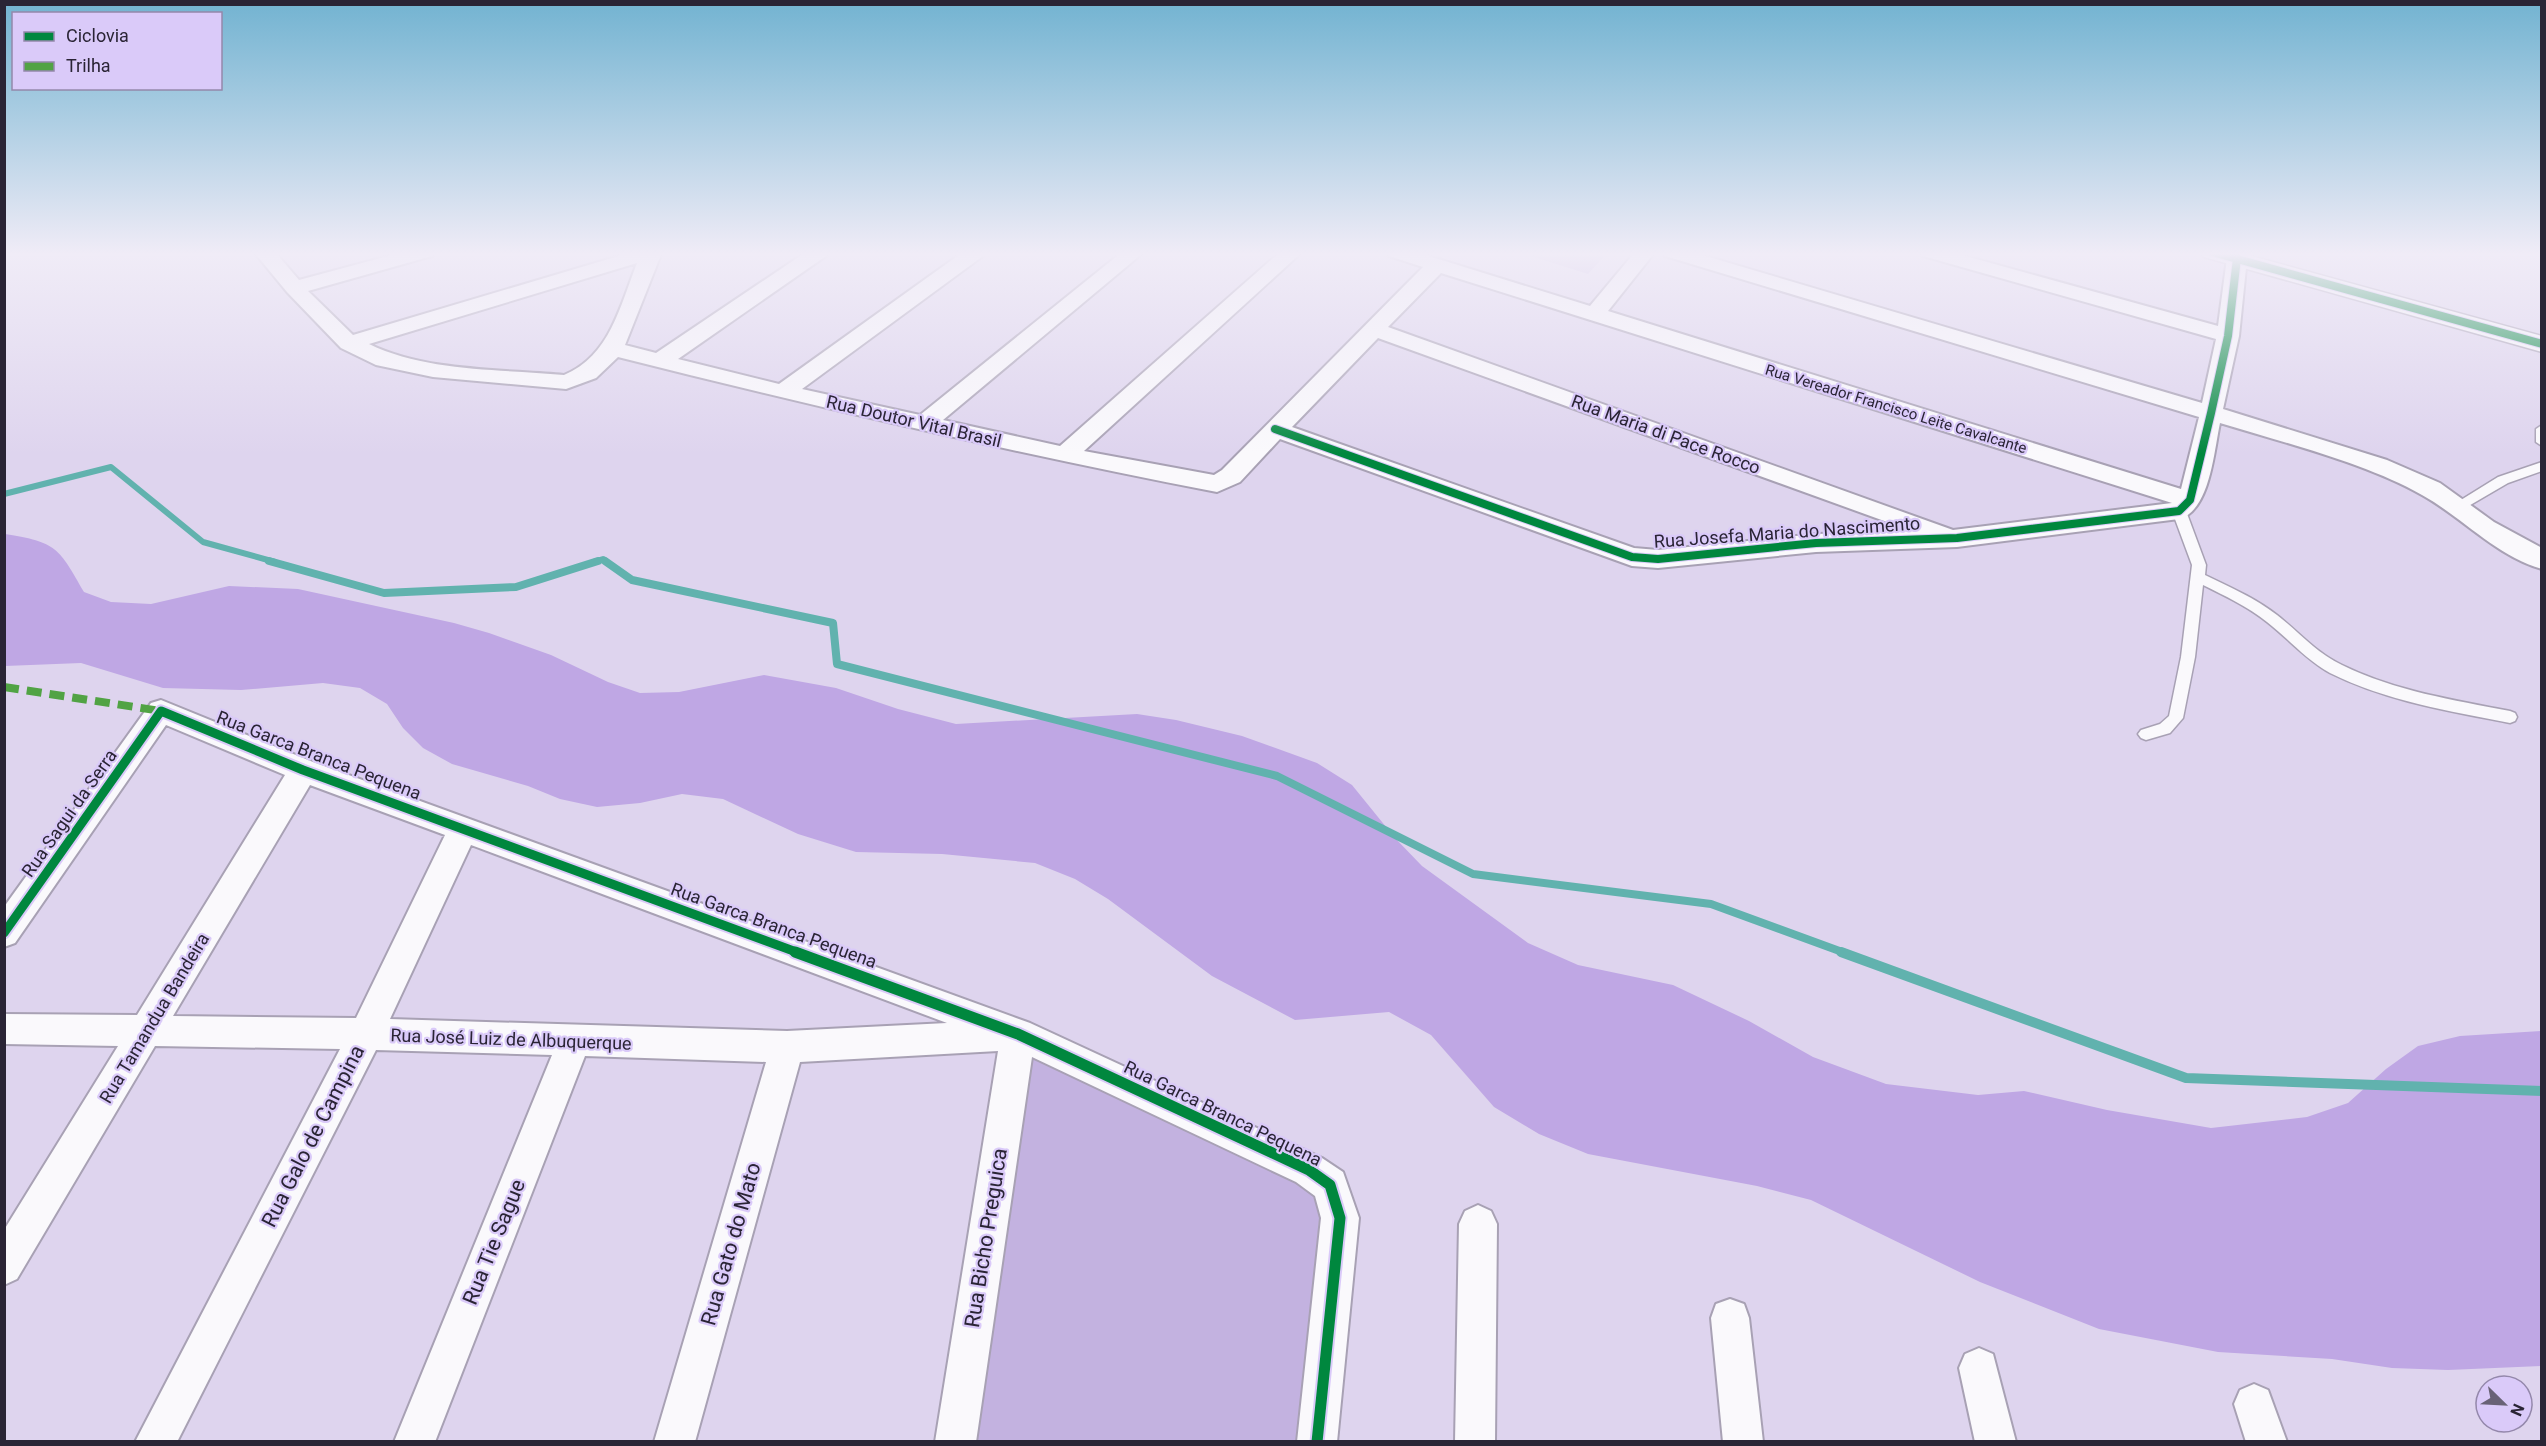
<svg xmlns="http://www.w3.org/2000/svg" width="2546" height="1446" viewBox="0 0 2546 1446" font-family="Roboto,sans-serif">
	<style>
		.green { fill: #c3b2e0 }
		.forest { fill: #bfa7e4 }
		.lines { fill: none; stroke-linecap: round; stroke-linejoin: round }
		.stream-far2 { stroke: #61b2ae; stroke-width: 6 }
		.stream-far1 { stroke: #61b2ae; stroke-width: 8 }
		.stream { stroke: #61b2ae; stroke-width: 10 }
		.service-casing { stroke: #a8a1b4; stroke-width: 3 }
		.minor-casing { stroke: #a8a1b4; stroke-width: 4 }
		.secondary-casing { stroke: #a8a1b4; stroke-width: 3 }
		.service { fill: #faf9fc; fill-rule: evenodd }
		.minor { fill: #faf9fc; fill-rule: evenodd }
		.secondary { fill: #faf9fc; fill-rule: evenodd }
		.quiet { stroke: #51a344; stroke-width: 8; stroke-dasharray: 15 8; stroke-linecap: butt }
		.cycleway-far2-casing { stroke: #dacaf9; stroke-width: 10 }
		.cycleway-far1-casing { stroke: #dacaf9; stroke-width: 13 }
		.cycleway-casing { stroke: #dacaf9; stroke-width: 15 }
		.cycleway-far2 { stroke: #00873e; stroke-width: 8 }
		.cycleway-far1 { stroke: #00873e; stroke-width: 9 }
		.cycleway { stroke: #00873e; stroke-width: 11 }
		.labels { text-anchor: middle; dominant-baseline: central; stroke-width: 4.5; stroke-linejoin: round; paint-order: stroke }
		.far-street-label { font-size: 15px; fill: #2a2435; stroke: #dacaf9 }
		.street-label { font-size: 18px; fill: #2a2435; stroke: #dacaf9 }
		.near-street-label { font-size: 21px; fill: #2a2435; stroke: #dacaf9 }
	</style>
	<rect width="100%" height="100%" fill="#ded4ee"/>
	<path class="green" d="M1518 252H1608L1588 274Z
		M1001 1041 1325 1162 1297 1441 943 1442Z"/>
	<path class="forest" d="M5 534C57 542 59 548 84 592L111 602 151 604 229 586 298 589 454 623 489 633 551 655 608 682 640 693 679 692 764 675 836 688 898 709 956 724 1137 714 1176 720 1242 736 1317 763 1352 785 1395 838 1422 866 1528 943 1578 965 1673 985 1749 1021 1813 1057 1886 1084 1978 1095 2024 1091 2107 1110 2211 1128 2307 1117 2348 1103 2386 1069 2418 1046 2460 1036 2541 1031V1366L2448 1370 2392 1368 2332 1359 2218 1352 2099 1329 1980 1282 1811 1200 1757 1186 1588 1154 1539 1134 1494 1107 1431 1035 1389 1012 1295 1020 1212 976 1108 899 1075 879 1035 863 942 854 856 852 798 834 723 799 682 794 640 803 597 807 560 799 528 786 452 764 423 748 403 728 387 704 360 688 323 683 241 690 163 688 81 663 5 666Z"/>
	<g class="lines">
		<path class="stream-far2" d="M4 494 111 467 203 542 275 562
			M593 562 603 559 607 562"/>
		<path class="stream-far1" d="M269 561 384 593 516 587 598 561
			M605 561 632 580 833 623 837 664 1277 776 1473 874 1711 904 1845 953"/>
		<path class="stream" d="M1841 952 2186 1078 2542 1091"/>
		<defs>
			<path id="service" d="M2542 425V446L2536 442V429Z
				M2542 462V471L2508 483 2460 511H2450L2448 508 2498 477Z
				M2179 507 2186 511 2206 565 2205 575C2230 587 2255 598 2277 615 2299 632 2316 653 2342 665 2395 691 2453 700 2510 711L2515 713 2517 717 2515 721 2510 723C2449 711 2386 701 2330 673 2305 659 2289 639 2267 622 2247 606 2225 596 2203 585L2195 657 2183 718 2170 733 2146 740 2141 738 2138 734 2141 730 2160 724 2169 716 2181 657 2192 565 2172 511Z"/>
			<path id="minor" d="M254 252H275L299 280 403 252H435L432 256 308 291 353 335 632 252H662L625 345 656 353 806 252H829L826 256 678 359 779 384 963 252H986L983 256 802 389 920 415 1122 252H1144L943 420 1060 446 1280 252H1302L1084 451 1214 475 1222 470 1423 267 1389 256 1386 252H1416L1590 306 1635 252H1655L1608 311 2181 489 2199 417 1665 256 1662 252H1692L2202 403 2216 339 1923 256 1920 252H1951L2218 326 2227 258 2230 254H2244L2247 258 2239 336 2223 409 2387 460 2440 483 2494 522 2542 548V569C2496 556 2462 517 2422 495 2366 463 2282 442 2220 423 2214 451 2210 511 2179 519L1957 547 1816 552 1658 568 1632 566 1280 439 1240 482 1217 492C1016 453 816 407 618 357L596 378 566 389 433 377 376 365 341 348 287 292ZM637 263C620 306 610 356 564 375 500 369 427 372 369 344ZM1441 273 2172 503 1953 530 1388 327ZM1378 338 1912 531 1816 534 1658 550 1634 548 1292 427Z
				M161 700 313 762 1030 1023 1322 1158 1343 1172 1359 1218 1337 1442H1297L1321 1218 1315 1196 1296 1182 1032 1057 976 1442H935L998 1051 800 1062 695 1442H654L766 1062 585 1056 435 1442H394L552 1055 376 1050 177 1442H135L340 1049 155 1046 17 1279 4 1285V1230L118 1046 4 1044V1014L137 1015 285 775 166 725 15 943 4 947V907L151 703ZM310 785 445 835 356 1018 173 1016ZM471 845 947 1023 787 1031 390 1019Z
				M1478 1205 1491 1211 1497 1224 1495 1442H1455L1459 1224 1465 1211Z
				M1730 1299 1744 1304 1749 1318 1763 1442H1723L1711 1318 1716 1304Z
				M1979 1348 1993 1354 2016 1442H1975L1959 1368 1965 1354Z
				M2254 1384 2268 1390 2287 1442H2246L2234 1404 2240 1390Z"/>
			<path id="secondary" d="M2200 252H2237L2542 336V352L2204 257Z"/>
		</defs>
		<use href="#service" class="service-casing"/>
		<use href="#minor" class="minor-casing"/>
		<use href="#secondary" class="secondary-casing"/>
		<use href="#service" class="service"/>
		<use href="#minor" class="minor"/>
		<use href="#secondary" class="secondary"/>
		<path class="quiet" d="M4 687 161 711"/>
		<defs>
			<path id="cycleway-far2" d="M2212 252 2542 344
				M1275 429 1632 557 1658 559 1816 543 1957 538 2179 511 2190 500 2211 413 2228 336 2237 258"/>
			<path id="cycleway-far1" d="M4 933 161 711 303 770 799 953"/>
			<path id="cycleway" d="M795 952 1018 1034 1309 1170 1330 1185 1340 1218 1317 1442"/>
		</defs>
		<use href="#cycleway-far2" class="cycleway-far2-casing"/>
		<use href="#cycleway-far1" class="cycleway-far1-casing"/>
		<use href="#cycleway" class="cycleway-casing"/>
		<use href="#cycleway-far2" class="cycleway-far2"/>
		<use href="#cycleway-far1" class="cycleway-far1"/>
		<use href="#cycleway" class="cycleway"/>
	</g>
	<linearGradient id="sky" x2="0" y2="1"><stop stop-color="#72b3d1"/><stop offset="0.56" stop-color="#f0ecf7"/><stop offset="1" stop-color="#f0ecf7" stop-opacity="0"/></linearGradient>
	<rect width="2546" height="454" fill="url(#sky)"/>
	<g class="labels">
		<g class="far-street-label">
			<text transform="translate(1896 409) rotate(17)">Rua Vereador Francisco Leite Cavalcante</text>
		</g>
		<g class="street-label">
			<text transform="translate(914 421) rotate(13)">Rua Doutor Vital Brasil</text>
			<text transform="translate(1666 434) rotate(20)">Rua Maria di Pace Rocco</text>
			<text transform="translate(1787 532) rotate(-4)">Rua Josefa Maria do Nascimento</text>
			<text transform="translate(319 755) rotate(21)">Rua Garca Branca Pequena</text>
			<text transform="translate(69 813) rotate(-55)">Rua Sagui da Serra</text>
			<text transform="translate(774 925) rotate(20)">Rua Garca Branca Pequena</text>
			<text transform="translate(154 1018) rotate(-59)">Rua Tamandua Bandeira</text>
			<text transform="translate(511 1039) rotate(2)">Rua José Luiz de Albuquerque</text>
			<text transform="translate(1223 1113) rotate(26)">Rua Garca Branca Pequena</text>
		</g>
		<g class="near-street-label">
			<text transform="translate(313 1136) rotate(-63)">Rua Galo de Campina</text>
			<text transform="translate(986 1238) rotate(-81)">Rua Bicho Preguica</text>
			<text transform="translate(494 1242) rotate(-68)">Rua Tie Sague</text>
			<text transform="translate(731 1244) rotate(-74)">Rua Gato do Mato</text>
		</g>
	</g>
	<rect width="2546" height="1446" fill="none" stroke="#2a2435" stroke-width="12"/>
	<rect x="12" y="12" width="210" height="78" fill="#dacaf9" stroke="#9488ab" stroke-width="1.5"/>
	<rect x="24" y="32" width="30" height="9" fill="#00873e" stroke="#9488ab" stroke-width="1.5"/>
	<text x="66" y="42" font-size="18" fill="#2a2435">Ciclovia</text>
	<rect x="24" y="62" width="30" height="9" fill="#51a344" stroke="#9488ab" stroke-width="1.5"/>
	<text x="66" y="72" font-size="18" fill="#2a2435">Trilha</text>
	<g transform="translate(2504 1404) rotate(114)"><circle r="28" fill="#dacaf9" stroke="#9488ab" stroke-width="1.5"/>
	<path d="M0-4.5L10 22L0 15L-10 22Z" fill="#696276"/>
	<text y="-9" font-size="16" font-weight="bold" text-anchor="middle" fill="#2a2435">N</text>
	</g>
</svg>
